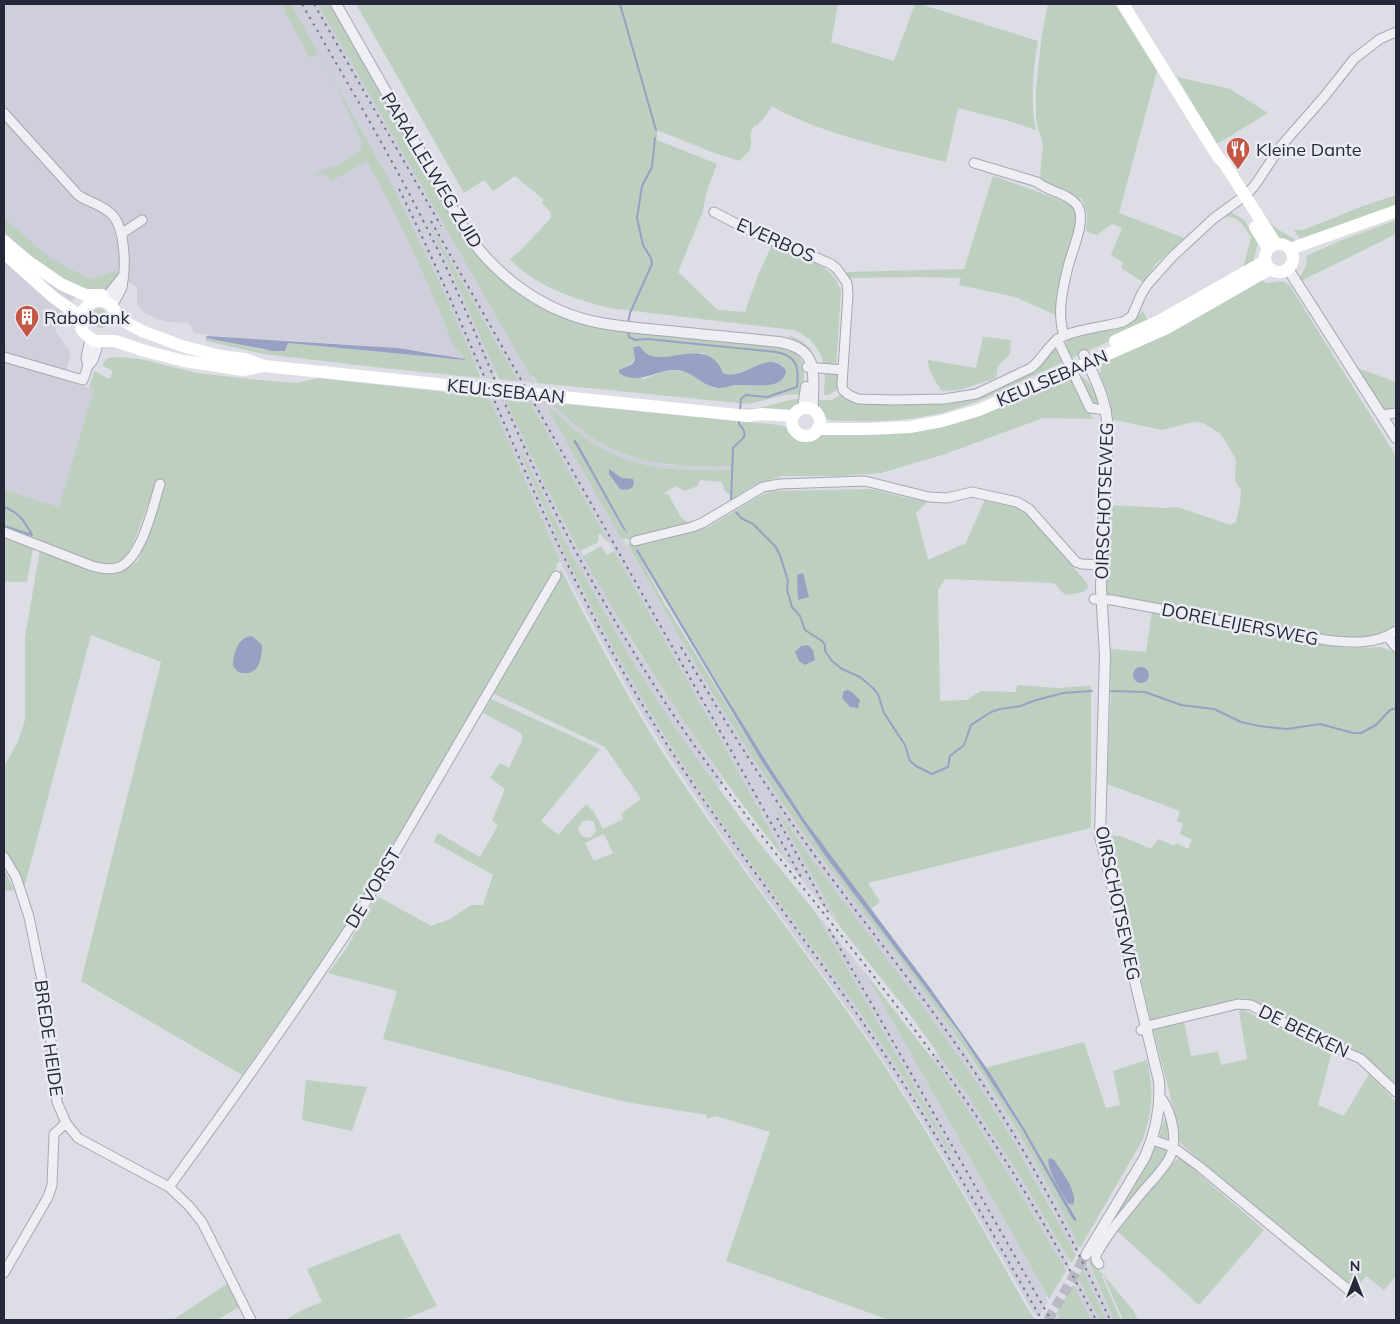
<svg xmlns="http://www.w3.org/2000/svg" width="1400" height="1324" viewBox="0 0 1400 1324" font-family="Mulish,sans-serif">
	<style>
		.built { fill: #cecfda }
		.green { fill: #bdcfbe; fill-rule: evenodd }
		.water { fill: #98a1c4 }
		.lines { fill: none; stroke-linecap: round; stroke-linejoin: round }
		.stream { stroke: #98a1c4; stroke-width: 2 }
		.tertiary-tunnel { stroke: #b8b9c3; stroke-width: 10; stroke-dasharray: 10 5; stroke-linecap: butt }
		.minor-casing { stroke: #a5a7b2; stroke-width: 11 }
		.tertiary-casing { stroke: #a5a7b2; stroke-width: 12 }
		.minor { stroke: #eeeef4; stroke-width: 9 }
		.tertiary { stroke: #eeeef4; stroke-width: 10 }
		.secondary { stroke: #fff; stroke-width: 12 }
		.rail { stroke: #76788e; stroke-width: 2; stroke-dasharray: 2.5 5; stroke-linecap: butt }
		.labels { text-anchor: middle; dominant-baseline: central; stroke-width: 5; stroke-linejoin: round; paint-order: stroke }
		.poi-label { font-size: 18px; fill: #26283a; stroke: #ebecf3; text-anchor: start }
		.street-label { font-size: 18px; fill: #26283a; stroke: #ebecf3 }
	</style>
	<rect width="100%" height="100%" fill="#dcdde5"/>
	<path class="built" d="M4 4H327L536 374 532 377 536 383 514 381 513 378V381L499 379 496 373 494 374 497 379 483 378 477 365 475 366 477 369 436 353 361 345 213 336 194 333 191 326 187 323 168 322 155 318 142 311 137 303V288L113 271 90 279 62 313 55 331 69 350 70 357 64 380 95 390 58 512 4 495Z
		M490 395 504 397 548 491 578 550H580L636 649 724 782 718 786 715 784 676 730 655 698 628 654 578 567 523 454 521 455 549 518 609 641 648 709 684 766 728 832 860 1012 903 1076 950 1153 952 1152 815 912 866 974 1047 1296 1046 1298 1048 1302 1038 1318 1034 1312H1033L929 1132 896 1080 853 1016 722 836 678 770 641 712 603 644 563 568 490 402 492 401Z
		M528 399 550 401 570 422 589 436 618 452 633 457 669 465 732 466V470L685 471 668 470 632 461 616 455 586 439 566 423 552 410 547 407 667 615 777 794 823 860 933 1003 1000 1103 1037 1165 1069 1224 1079 1245 1078 1246 1079 1249 1076 1253 1075 1250 1073 1251 1045 1197 1011 1137 976 1081 925 1009 816 865 776 807 841 928 788 863 726 749Z
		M938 1054 967 1093 1018 1173 1069 1261 1068 1262 1070 1266 1067 1270 1065 1267H1064L1011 1178 980 1129 932 1058Z
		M1086 1263 1088 1266H1089L1114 1320H1052L1056 1315 1057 1317H1059L1057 1312 1073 1285 1076 1287 1074 1283 1077 1279 1080 1281 1078 1277 1083 1269 1085 1272 1083 1268Z"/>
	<path class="green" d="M282 4H291L395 191 447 299 481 378 374 367 264 354 206 341V338L264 350H286L288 343 465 360C463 353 455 350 452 342 428 280 399 220 367 161L331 181 325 174 312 176 331 166 333 168 353 156V154L362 150 360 145 362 143 335 84 318 54 310 58 285 13 286 12Z
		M318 4H332L471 246 566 317 779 345C807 355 806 366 802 394L784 395 749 404 538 383 533 376 531 377ZM640 346C642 349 644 354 647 355 659 360 690 354 704 353L723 373 730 375 775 362 782 365 786 370C763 391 767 385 738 385 731 385 723 389 715 388 708 387 701 381 695 377 679 365 661 372 644 379L621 369 633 362 635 358 633 347Z
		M356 4H838L831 42 894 61 915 4H920L1038 41C1033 67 1030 105 1036 130L1009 121 958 108 946 162C900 151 854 141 810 124 797 118 784 114 772 106 768 112 764 119 759 123 756 127 755 124 753 128 745 141 761 143 739 161L712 152 657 130V140L717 164 706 193 703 211 678 272 718 310 745 312 758 275 772 245C798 260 830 258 841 291L836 368 824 367C821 349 811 337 794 330L609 308C574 299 535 286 510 259L521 250 551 218V213L542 203 544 200 515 176 493 191 484 180 464 193Z
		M1048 4H1115L1157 71 1119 213 1184 238 1156 264 1143 282 1121 268 1123 262 1111 255 1122 228 1112 224 1097 235 1086 231 1087 214 1082 199 1041 182 1040 176 1043 145 1036 121V89L1042 34Z
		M1177 77 1230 89 1268 113 1217 144Z
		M993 176 1055 198 1075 207 1078 216 1058 316 1015 297 959 285 961 278 919 277 847 278 846 275 848 272 964 269Z
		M1396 195V209L1302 242 1294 230H1304L1363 206Z
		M1231 212 1244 220 1258 242 1253 263 1242 273 1251 237C1243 225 1238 214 1222 217Z
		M1260 214 1276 228 1297 241 1292 243 1279 239Z
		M4 218 50 258 89 279 114 271 118 274 110 287 105 291 98 293 53 275 4 232Z
		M427 220 518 381H514L513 378V381L499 379 452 272Z
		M1396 220V234L1301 281 1299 279 1307 264 1306 256 1340 241Z
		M1260 278 1266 283 1283 281 1290 286 1396 456V627L1383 634 1358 640 1289 631 1107 595 1105 592 1108 505 1167 508 1178 507 1230 525 1236 522 1240 503 1241 490 1235 481 1236 459 1221 434 1203 423 1193 422 1162 430 1111 419 1109 398 1100 374 1101 362Z
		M96 309C107 307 105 315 111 322L108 326 101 328 95 326 89 314Z
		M1143 311 1149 323 1070 359 1065 345 1067 339C1088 333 1128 327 1143 311Z
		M787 335C803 339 814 349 818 366L813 364 801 345Z
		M983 337 1011 340 1010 354 998 366 996 378 959 390 942 391C936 382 928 371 928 360L976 368Z
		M1054 347H1056L1066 361C1023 380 979 405 932 415 907 420 881 422 856 421 835 421 820 424 813 400H832L843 393 848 397 951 400 1027 374Z
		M119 357 140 359 197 373 259 380 297 383 318 378 489 397 560 561 557 564 556 572 441 764 358 908 320 965 242 1075 81 981 161 662 91 635 24 888 20 877 4 853V767L18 741 25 720V637L40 550 96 573 110 574 124 570 138 561 166 484 157 481 130 552 120 562 110 566 96 564 4 530V490L59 507 94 390 89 388 94 371 109 379 113 371 103 366C104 357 111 358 119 357Z
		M1355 367 1396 382V409H1382Z
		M825 372H836L840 375 841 387 829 395H824Z
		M1077 375C1090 378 1096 394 1100 406L1093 405Z
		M1072 376 1093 419 1043 418 942 455 881 473 843 476H782L752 486 732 500 731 496 725 491 722 482 700 480 698 486 684 491 676 486 664 493 666 495 668 494 680 516 687 522 699 519V523L631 540 621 538 547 407C556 410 574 431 585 438 636 471 674 471 732 470L731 466C657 468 607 461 553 405L554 403 779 425C791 427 794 439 807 439L822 431 896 430ZM574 441H576L627 533 623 529ZM609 469 622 478 634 480 633 486 609 474Z
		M506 397 523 399 524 401V399H528L610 544 600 534 598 535 599 539 597 543 579 551 548 491 505 400Z
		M794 399H801C800 407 793 410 786 413L740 409 759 408Z
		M523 454 572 555 628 654 676 730 704 768 753 835 815 912 952 1152 950 1153 903 1076 860 1012 728 832 684 766 648 709 609 641 570 565 521 455Z
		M871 489 907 498 928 501 916 513 928 560 966 543 985 499 1015 506 1025 511 1087 583 1088 588 1083 592 1065 595 1054 583 945 579 938 590 940 701 967 700 981 691 1016 692 1017 685 1057 688 1091 686V828L868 883 880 902 871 909C848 880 826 851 805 820 745 732 692 640 637 549L636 551 666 606 762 762 826 857 959 1032 1022 1129 1075 1221 1077 1219 1007 1099 985 1068 1084 1042 1106 1108 1120 1105 1113 1071 1147 1060C1154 1092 1153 1108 1143 1139L1080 1248C1044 1173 1002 1101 954 1033 905 963 850 898 800 828 736 737 681 640 627 544L640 541 641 545 708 527 758 497 772 491Z
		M4 537 33 548 27 582H4Z
		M600 547H602L607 555 614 551 726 749 788 863C712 769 643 664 583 556Z
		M561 569C596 639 633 708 676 773 737 864 805 950 867 1040 927 1127 978 1221 1030 1313L1036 1320H889L726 1261 770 1132 715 1116 707 1119V1115L626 1102 585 1092 383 1039 397 991 328 973 344 952 377 896 431 926 450 919 471 905H483L493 875 434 842 438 833 480 857 498 825 492 821 505 789 490 778 500 763 509 768 523 738 521 733 483 713 491 699 600 749 541 821 558 835 586 804 594 812 603 829 623 819 621 814 641 799 605 747 490 692ZM589 820 594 822 596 831 591 837C584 839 579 835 578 828L583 821ZM604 834 613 853 594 861 585 843Z
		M1152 611 1325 645 1349 648 1381 647 1396 653V1087L1362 1055 1316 1034 1245 998 1151 1021 1106 835 1121 836 1151 849 1158 839 1174 846 1176 843 1188 849 1192 840 1180 834 1183 824 1177 821 1180 811 1107 784 1111 692 1110 649 1146 652Z
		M771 800 816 865 925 1009 976 1081 1011 1137 1074 1251 1076 1255 1071 1263 1018 1173 967 1094 908 1012 841 928Z
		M4 869 14 890 4 891Z
		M866 974 934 1061 960 1098 1011 1178 1064 1267 1066 1271 1049 1299Z
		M1244 1010 1332 1052 1318 1105 1344 1116 1369 1074 1396 1102V1276L1384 1290 1366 1276 1354 1291 1179 1142V1130L1153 1029 1184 1022 1191 1056 1218 1052 1221 1065 1247 1059 1239 1011Z
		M306 1080 367 1087 352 1131 302 1120Z
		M1166 1114 1171 1139 1160 1137V1135Z
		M1158 1146 1166 1149 1168 1155 1117 1214 1153 1148Z
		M1179 1157 1264 1230 1199 1305 1116 1230Z
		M399 1233 437 1306 402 1320H285L302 1310 322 1302 307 1269Z
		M1088 1261 1094 1262 1096 1266 1133 1310 1138 1320H1123L1104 1277 1101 1274 1121 1320H1114Z
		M1083 1269 1084 1272 1106 1320H1100L1078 1278Z
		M227 1284 239 1307 217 1320H173Z
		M1073 1285 1075 1288 1091 1320H1061L1057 1313Z"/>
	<path class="water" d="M207 336 398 348 465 359V360L288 343 285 351H273L206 338Z
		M640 346C655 376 707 330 723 373 745 382 767 347 786 370 784 392 750 384 736 385 728 386 721 390 713 387 699 383 691 370 675 370 656 370 638 386 619 373V370L632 364 635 360 633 347Z
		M575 440 577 442 628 534 623 529 575 444 573 441Z
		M609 469 622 478 633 479 634 482C634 489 627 491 620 489L609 474Z
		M637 548 718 684 766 761 806 822 931 989 990 1073 1024 1128 1077 1220 1075 1221 1072 1218 1022 1129 959 1032 826 857 762 762 636 551Z
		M803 573 809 597 798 600 797 575Z
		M252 636 262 645C262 661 258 678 238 672L233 666C233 654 238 637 252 636Z
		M808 645 813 650 815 660 805 665 799 661 795 652 801 646Z
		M1133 675a8 8 0 1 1 16 0a8 8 0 1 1-16 0Z
		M848 690 852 692 860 700 858 708 850 707 842 698 844 691Z
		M1049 1158 1054 1160C1061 1170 1079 1194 1073 1205L1068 1203C1062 1193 1045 1168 1049 1158Z"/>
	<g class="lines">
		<path class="stream" d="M620 4 656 130
			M628 323 630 313 652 264 651 258 643 245 637 218 642 186 652 167 655 138
			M628 330 629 337 635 340 647 339 776 352C798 356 799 368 797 387L767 397 746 395 741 399 740 411
			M731 501 733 448C742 438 751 437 739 424V421
			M4 507C19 512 25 522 32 535
			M736 512 741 518 753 524 775 546 780 555 788 581 787 590 792 607 800 616 805 630 822 641 825 645V651L832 661 842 669 860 677 873 688 878 694 884 713 905 745 910 761 916 766 932 774 948 767 950 756 964 745 971 725 991 712 1000 709 1021 706 1033 701 1063 693 1092 691
			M4 526 32 535
			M1111 691 1145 692 1181 705 1214 709 1241 722 1259 726 1287 729 1320 724 1353 733H1361L1376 725 1390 710 1396 708"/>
		<path class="tertiary-tunnel" d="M1048 1320 1086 1255"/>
		<defs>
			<path id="minor" d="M4 113 78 195C88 202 100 204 109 212 126 224 126 268 122 287 121 291 117 296 115 301
				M974 163 1037 182C1049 192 1068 193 1077 205 1088 220 1070 254 1067 271 1062 292 1057 314 1064 335
				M714 212 758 235 808 254 831 264 837 269 847 283 848 294 842 384 843 390 849 395 858 399 894 400 944 399 976 394 1031 368C1042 360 1046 348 1058 339 1071 330 1106 326 1123 322L1132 316 1141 295 1147 285 1172 257 1213 219 1247 194 1255 185 1281 146 1324 97 1354 59 1380 39 1396 32
				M121 234 142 220
				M107 296 123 276
				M1057 339 1090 408 1106 410
				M4 357 83 380 88 366 93 360 99 342
				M88 366 86 358 90 339
				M807 367 843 370
				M1382 415 1396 413
				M4 532 92 566C100 568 107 570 116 568 141 563 153 506 160 484
				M635 541 692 527 702 523 763 487 780 484 865 481 929 497 947 498 972 492 1017 502 1029 509 1076 562 1082 564 1102 565
				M1094 599 1112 600 1326 640C1351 643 1375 645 1396 631
				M1387 636 1396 647
				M4 857 16 877 29 917 48 1010 57 1102 66 1123 78 1138 169 1187 189 1206 202 1222 251 1320
				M1141 1030 1147 1026 1238 1004 1251 1005 1301 1032 1361 1059 1396 1092
				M1153 1140 1173 1147 1200 1167 1351 1292
				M169 1187C234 1098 297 1009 357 917L556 576
				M1099 1264 1096 1260V1255C1109 1231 1127 1211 1144 1190 1153 1180 1164 1169 1170 1157 1178 1140 1172 1112 1161 1098
				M4 1273 48 1197 52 1185 54 1134 66 1123"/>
			<path id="tertiary" d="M336 4 467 234C499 279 546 313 601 323 623 327 646 329 669 331 706 335 743 338 779 342 822 349 812 377 813 410
				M1288 269 1396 438
				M1084 355C1097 382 1107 402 1108 432L1102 550 1101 589 1105 656 1100 836 1159 1081C1161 1109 1156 1132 1145 1157L1086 1255
				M803 408 806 387"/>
		</defs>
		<use href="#minor" class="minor-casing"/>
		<use href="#tertiary" class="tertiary-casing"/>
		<use href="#minor" class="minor"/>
		<use href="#tertiary" class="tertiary"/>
		<path class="secondary" d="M1123 4 1218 157 1224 163 1276 244
			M1255 227 1268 248
			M4 241 29 262 61 284 85 295H102
			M1265 258a14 14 0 1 1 28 0a14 14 0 1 1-28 0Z
			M1290 249 1396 211
			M4 253 53 297 81 317 85 322
			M1115 341 1159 321 1265 261
			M264 366 243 370 184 361 145 351 115 341H94L84 333 81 328 80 319 82 312 89 304 96 301H104L111 305 120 319 142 331 182 346 220 356 245 359 264 366 747 416 762 414 793 416
			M792 422a14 14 0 1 1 28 0a14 14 0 1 1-28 0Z
			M817 429H867L910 427 942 421 979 410 1072 370 1167 328 1270 269"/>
		<path class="rail" d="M302 4C352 91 404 178 447 269 473 325 495 383 521 440 559 525 604 606 654 685 730 806 826 911 911 1025 982 1118 1043 1216 1096 1320
			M314 4 441 226
			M399 189C480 352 538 524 629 682 700 806 790 916 870 1033 933 1125 986 1223 1042 1320
			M431 221 729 747 802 879
			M681 647C724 720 768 792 818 860 872 934 930 1003 980 1080 1030 1157 1072 1237 1110 1320
			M777 818 828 912
			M829 929 1051 1320"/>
	</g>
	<defs>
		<symbol id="restaurant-pin" viewBox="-11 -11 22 30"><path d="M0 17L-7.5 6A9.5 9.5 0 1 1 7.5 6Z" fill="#c65644" stroke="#ebecf3"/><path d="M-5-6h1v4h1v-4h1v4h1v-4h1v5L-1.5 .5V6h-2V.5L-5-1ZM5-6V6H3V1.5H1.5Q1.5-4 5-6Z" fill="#fff"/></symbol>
		<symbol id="building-pin" viewBox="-11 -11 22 30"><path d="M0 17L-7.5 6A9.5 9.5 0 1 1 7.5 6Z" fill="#c65644" stroke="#ebecf3"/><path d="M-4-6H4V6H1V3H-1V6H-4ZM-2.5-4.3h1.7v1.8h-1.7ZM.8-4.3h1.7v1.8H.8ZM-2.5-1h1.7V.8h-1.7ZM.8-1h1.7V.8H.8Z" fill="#fff"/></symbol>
	</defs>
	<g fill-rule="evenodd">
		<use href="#restaurant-pin" x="1224" y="135" width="28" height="38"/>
		<use href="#building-pin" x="13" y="303" width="28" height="38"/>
	</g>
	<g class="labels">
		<g class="poi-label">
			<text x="1256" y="149">Kleine Dante</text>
			<text x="44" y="317">Rabobank</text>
		</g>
		<g class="street-label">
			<text transform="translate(432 170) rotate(59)">PARALLELWEG ZUID</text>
			<text transform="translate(776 240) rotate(24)">EVERBOS</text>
			<text transform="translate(1052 378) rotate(-23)">KEULSEBAAN</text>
			<text transform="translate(506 391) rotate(6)">KEULSEBAAN</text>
			<text transform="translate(1104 501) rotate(-88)">OIRSCHOTSEWEG</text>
			<text transform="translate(1240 624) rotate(11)">DORELEIJERSWEG</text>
			<text transform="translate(373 888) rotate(-59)">DE VORST</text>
			<text transform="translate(1118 903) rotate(78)">OIRSCHOTSEWEG</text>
			<text transform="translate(1304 1031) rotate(26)">DE BEEKEN</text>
			<text transform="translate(49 1038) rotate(82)">BREDE HEIDE</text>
		</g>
	</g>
	<rect width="1400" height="1324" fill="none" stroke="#26283a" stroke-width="10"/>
	<g transform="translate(1355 1279)" stroke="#ebecf3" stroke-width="4" paint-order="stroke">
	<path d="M0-4L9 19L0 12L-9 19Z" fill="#26283a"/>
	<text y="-8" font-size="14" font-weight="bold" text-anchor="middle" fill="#26283a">N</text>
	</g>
</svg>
